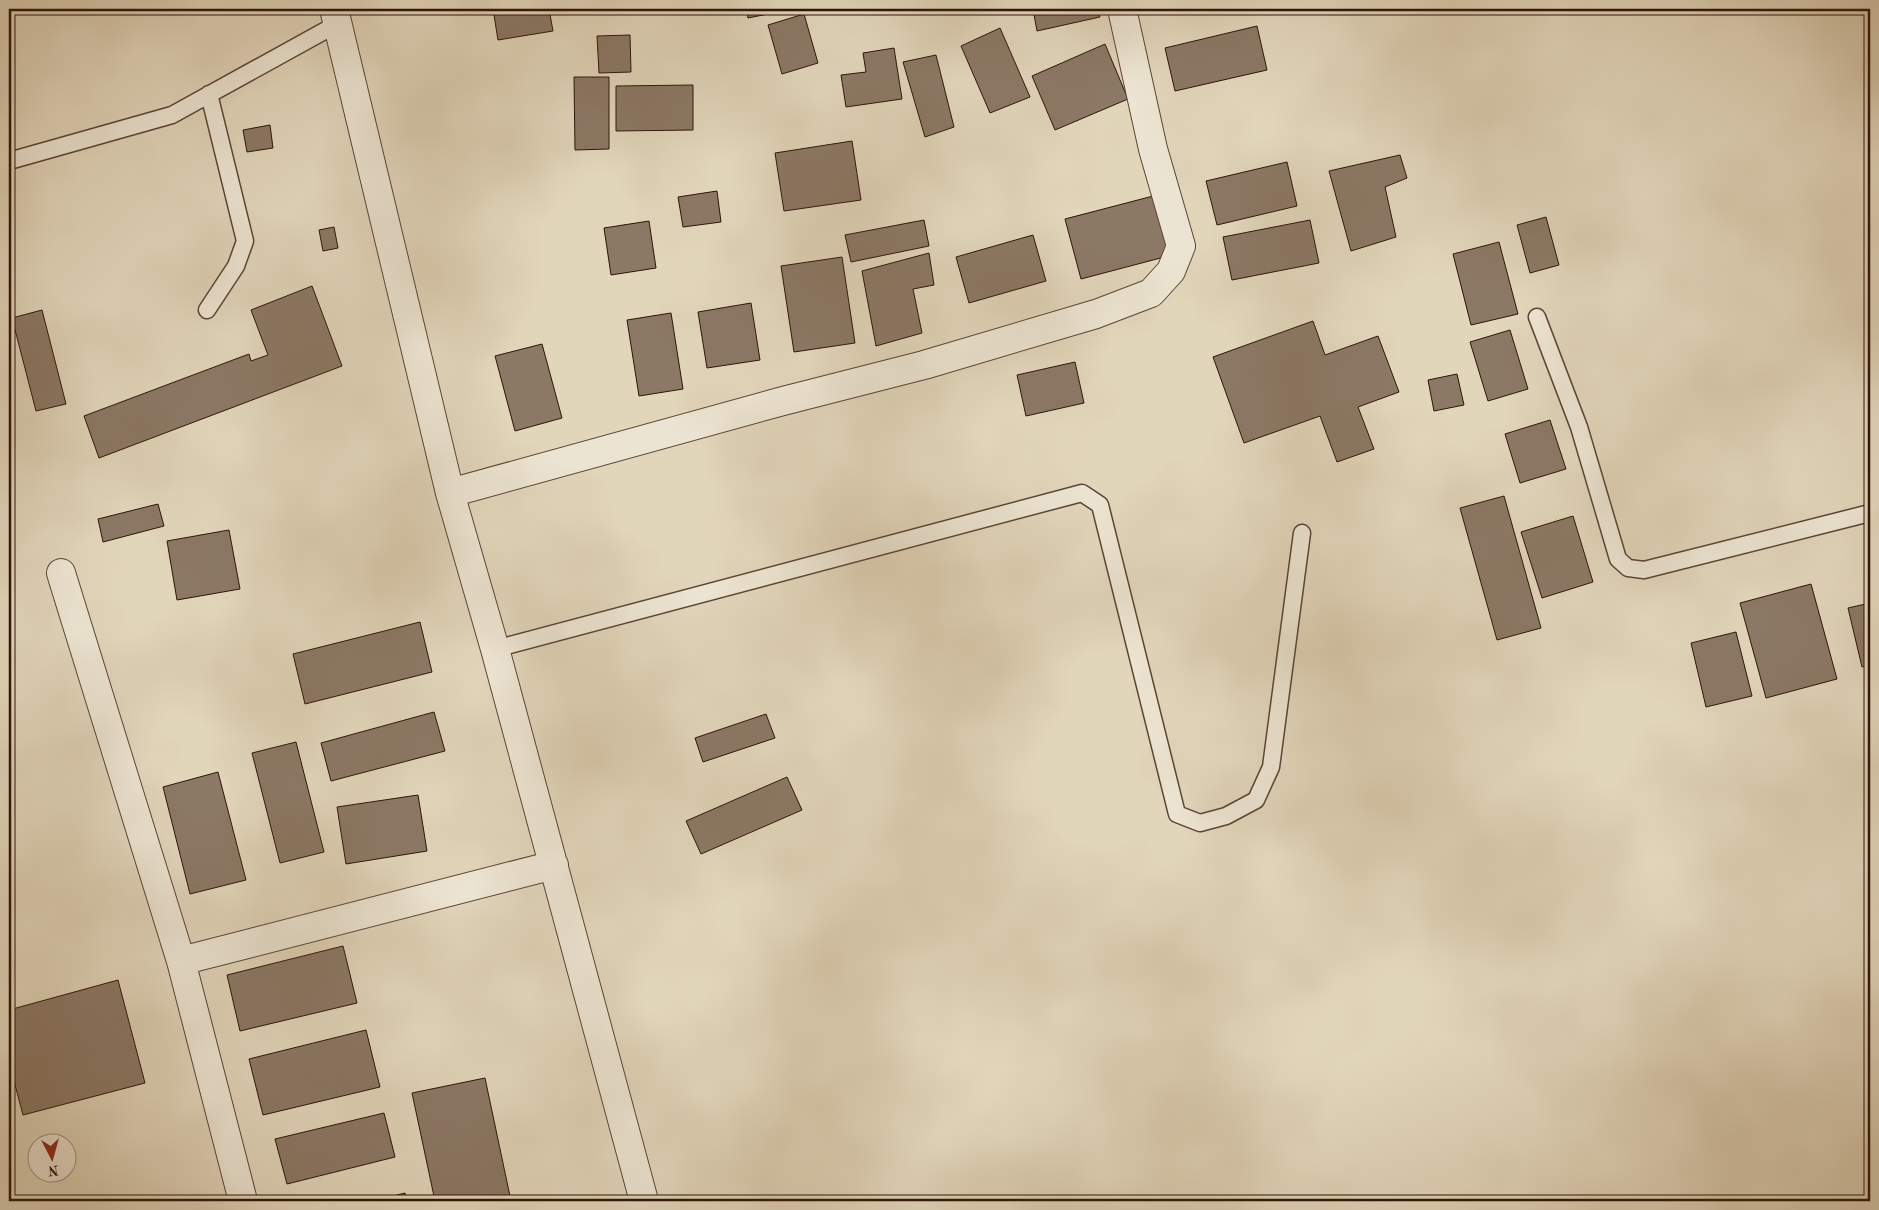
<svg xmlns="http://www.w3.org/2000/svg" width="1879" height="1210" viewBox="0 0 1879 1210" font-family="'Old Standard TT',serif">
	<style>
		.building { fill: #8b7865; stroke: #2e1409 }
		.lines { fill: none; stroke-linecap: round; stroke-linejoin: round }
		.lane-casing { stroke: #5b4435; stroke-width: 19 }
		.street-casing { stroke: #5b4435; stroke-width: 30 }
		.lane { stroke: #ece4d2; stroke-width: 16 }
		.street { stroke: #ece4d2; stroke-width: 28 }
	</style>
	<rect width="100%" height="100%" fill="#e1d5ba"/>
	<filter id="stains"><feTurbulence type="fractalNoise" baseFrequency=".004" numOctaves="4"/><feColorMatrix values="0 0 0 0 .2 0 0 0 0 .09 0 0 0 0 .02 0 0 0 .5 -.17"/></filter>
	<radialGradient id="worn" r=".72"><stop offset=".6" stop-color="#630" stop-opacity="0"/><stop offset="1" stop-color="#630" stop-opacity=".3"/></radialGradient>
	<path class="building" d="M493 9H549L553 31 498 40Z
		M746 9H793L748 18Z
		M1033 9H1098L1100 17 1037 31Z
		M804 14 818 63 782 74 768 25Z
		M1257 26 1267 70 1175 91 1165 48Z
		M1000 28 1030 97 990 113 961 46Z
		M630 35 631 72 599 73 597 36Z
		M1105 44 1128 99 1055 130 1032 76Z
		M894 48 902 99 846 107 841 75 866 72 863 53Z
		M936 55 954 127 925 137 903 62Z
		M574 77H609V149L575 150Z
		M693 85V130L616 131V86Z
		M270 125 273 148 247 152 243 130Z
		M852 141 861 200 784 211 775 153Z
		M1400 155 1407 178 1385 187 1396 237 1351 251 1329 171Z
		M1287 162 1297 206 1217 225 1206 181Z
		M717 191 721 222 683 227 678 197Z
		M1157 195 1172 255 1081 279 1065 219Z
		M1546 217 1559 265 1530 273 1517 225Z
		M924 220 929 246 851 262 845 235Z
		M1310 220 1319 263 1232 280 1223 237Z
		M649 221 656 268 611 275 604 228Z
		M334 227 338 248 323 251 319 230Z
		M1033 235 1046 281 969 303 956 257Z
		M1499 242 1518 314 1471 325 1453 254Z
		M929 253 934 285 913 289 922 333 876 346 862 271Z
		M842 257 855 343 794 352 781 266Z
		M312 286 342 366 99 458 84 416 249 354 251 361 268 355 251 310Z
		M751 303 760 360 707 368 698 312Z
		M42 310 66 404 36 411 12 318Z
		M671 313 683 389 639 396 627 320Z
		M1313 321 1325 355 1378 336 1399 392 1358 407 1374 449 1337 462 1320 416 1244 443 1213 357Z
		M1510 330 1528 389 1488 401 1470 342Z
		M542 344 562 418 515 431 495 356Z
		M1075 362 1084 403 1026 416 1017 375Z
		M1457 374 1464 405 1434 411 1428 380Z
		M1550 420 1566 469 1520 483 1505 434Z
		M1504 496 1541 628 1497 640 1460 508Z
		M158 504 164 526 103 542 98 519Z
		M1573 516 1593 582 1542 598 1521 532Z
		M229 530 240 589 177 600 167 541Z
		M1811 584 1837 679 1766 698 1740 603Z
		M1870 603V665L1862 667 1848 608Z
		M420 622 432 672 305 704 293 654Z
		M1736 632 1752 696 1706 707 1691 643Z
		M434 712 445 751 331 781 321 743Z
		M766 714 775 738 703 762 695 738Z
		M296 742 324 852 280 863 252 753Z
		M218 772 246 880 190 894 163 787Z
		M787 777 802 810 701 854 686 821Z
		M418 795 427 851 346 864 337 807Z
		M343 946 357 1003 240 1031 227 975Z
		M118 980 145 1083 23 1115 9 1062V1010Z
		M366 1030 380 1087 263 1115 249 1059Z
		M485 1078 511 1201H435L412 1093Z
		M384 1113 395 1157 287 1184 275 1139Z
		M405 1193 407 1201H373Z"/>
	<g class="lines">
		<defs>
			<path id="lane" d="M9 161 172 115 337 24
				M207 310 236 266 245 241 209 94
				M1537 317 1579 427 1618 559 1628 568 1644 570 1870 513
				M495 649 1082 493 1100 505 1177 814 1200 823 1226 816 1256 800 1271 767 1302 533"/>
			<path id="street" d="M334 9 450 493 495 649 644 1201
				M450 493 783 401 924 365 1096 314 1151 293 1171 271 1181 246 1153 149 1122 9
				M61 573 181 961 243 1201
				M181 961 554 865"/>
		</defs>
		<use href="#lane" class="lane-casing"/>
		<use href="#street" class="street-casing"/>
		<use href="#lane" class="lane"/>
		<use href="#street" class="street"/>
	</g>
	<rect width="1879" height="1210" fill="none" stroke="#e1d5ba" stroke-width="30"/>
	<rect x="10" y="10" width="1859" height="1190" fill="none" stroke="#2e1409" stroke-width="2.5"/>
	<rect x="15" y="15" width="1849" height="1180" fill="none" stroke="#2e1409"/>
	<g transform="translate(52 1158) rotate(174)"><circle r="24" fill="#ece4d2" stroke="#a09182"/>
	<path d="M0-4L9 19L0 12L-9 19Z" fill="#8f2418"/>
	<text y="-8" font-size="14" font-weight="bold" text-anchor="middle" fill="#2e1409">N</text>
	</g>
	<rect width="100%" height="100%" filter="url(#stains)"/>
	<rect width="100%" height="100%" fill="url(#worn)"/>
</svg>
